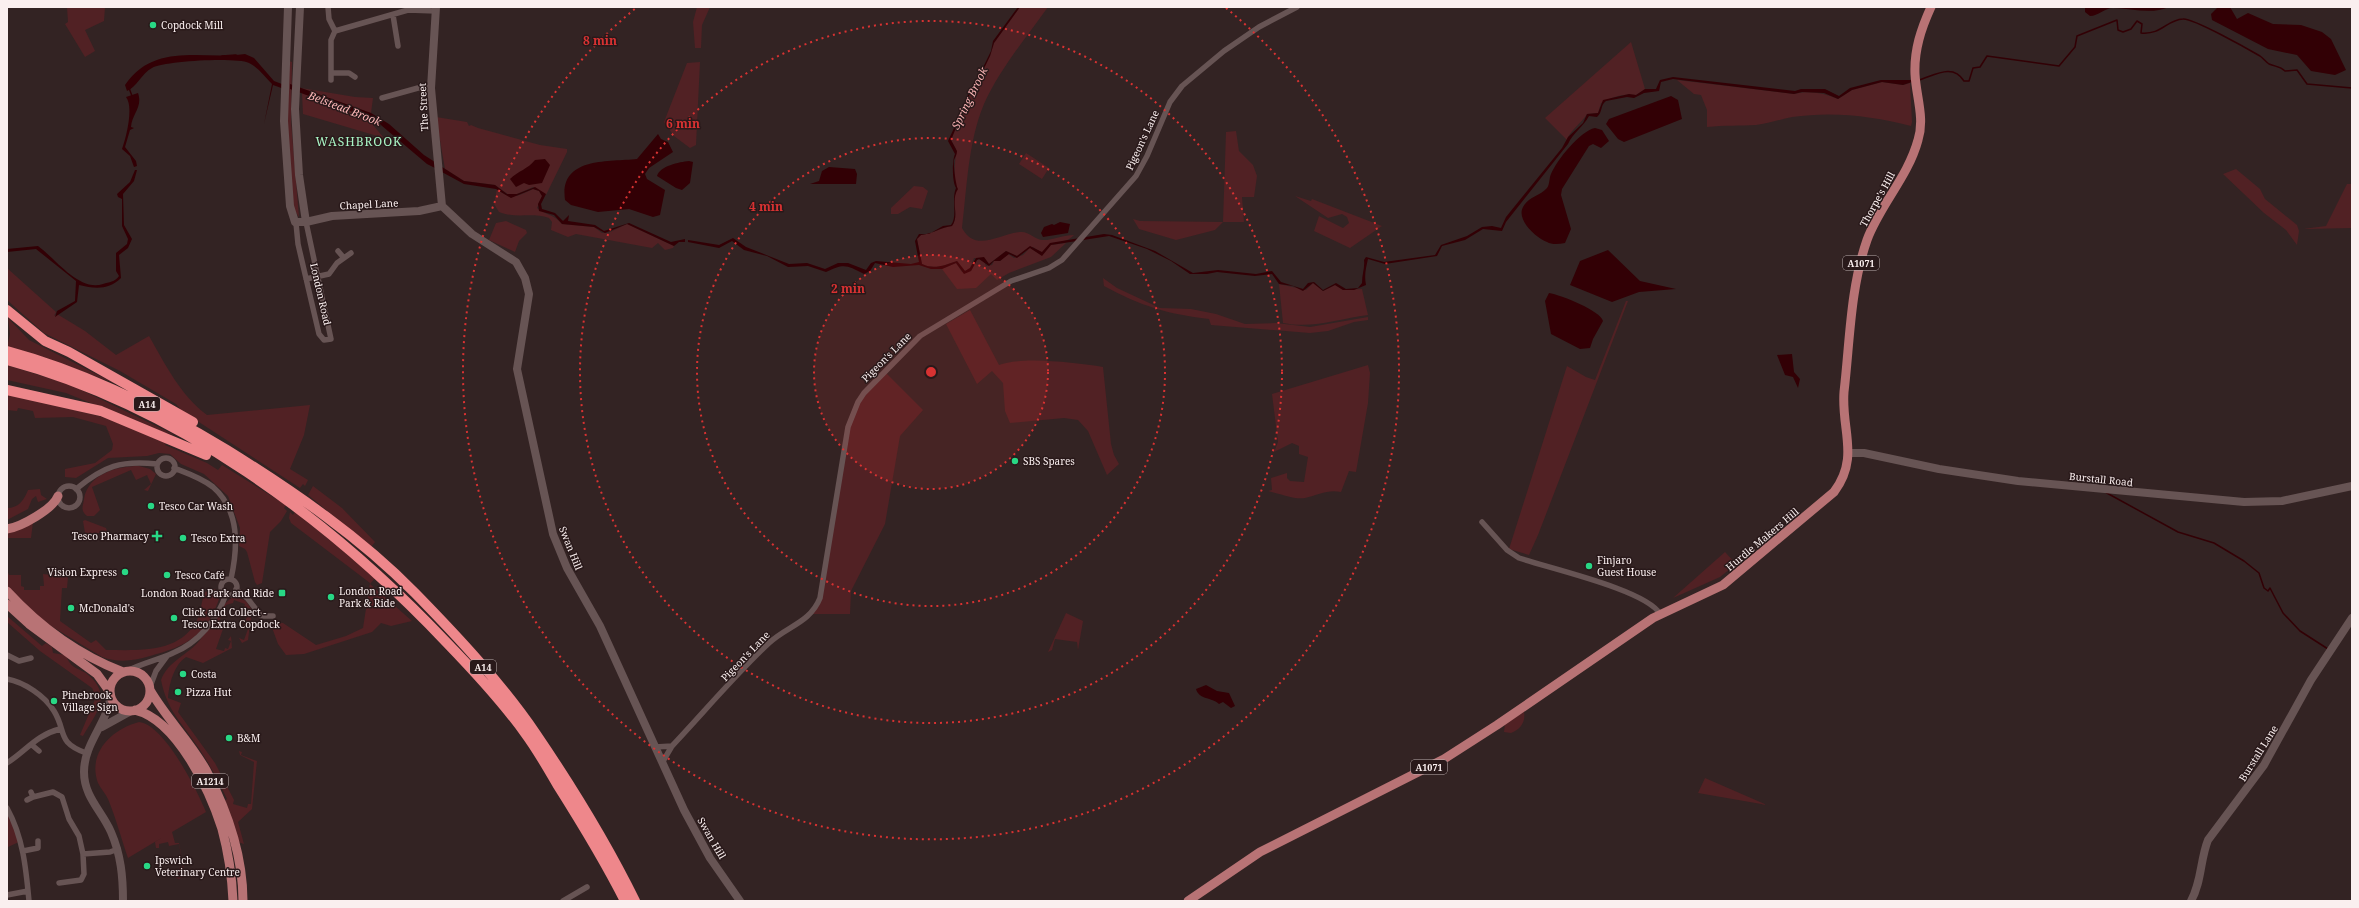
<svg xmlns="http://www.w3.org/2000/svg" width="2359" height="908" viewBox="0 0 2359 908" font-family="'Noto Serif',serif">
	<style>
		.green { fill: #512124 }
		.water { fill: #320005 }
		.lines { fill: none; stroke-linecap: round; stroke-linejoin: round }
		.stream { stroke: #320005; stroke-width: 1.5 }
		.street { stroke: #675454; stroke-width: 5.5 }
		.secondary { stroke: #675454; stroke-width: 8 }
		.primary { stroke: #b87375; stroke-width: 9 }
		.highway { stroke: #ee878b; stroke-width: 10 }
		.ring { fill: none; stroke: #d83232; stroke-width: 2; stroke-dasharray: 2 4 }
		.poi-dot { fill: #28d885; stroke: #29191a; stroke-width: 1.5 }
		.labels { text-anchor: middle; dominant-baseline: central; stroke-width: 3; stroke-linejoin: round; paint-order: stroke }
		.shield { fill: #29191a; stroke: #bbafaf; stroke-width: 1 }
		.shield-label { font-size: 9px; font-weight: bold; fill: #faefef }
		.poi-label { font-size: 10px; fill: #faefef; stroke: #29191a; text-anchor: start }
		.street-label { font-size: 10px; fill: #faefef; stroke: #29191a }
		.water-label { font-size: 11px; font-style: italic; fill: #fcb5b6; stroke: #29191a }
		.quarter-label { font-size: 12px; letter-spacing: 1px; fill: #a9f5c5; stroke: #29191a }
		.centre { fill: #d83232; stroke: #29191a; stroke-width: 2 }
		.ring-label { font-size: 12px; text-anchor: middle; font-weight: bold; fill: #d83232; stroke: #29191a; stroke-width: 3; stroke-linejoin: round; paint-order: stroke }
	</style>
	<rect width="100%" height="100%" fill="#332323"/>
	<path class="green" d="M67 7H105L104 21 85 30 95 51 85 57 65 24 68 22Z
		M697 7H710L702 25 701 48H695L693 22Z
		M1020 7H1048C1025 39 1000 69 984 104 968 142 967 188 962 228 975 253 999 234 1020 232 1029 231 1035 240 1043 240 1049 241 1064 235 1074 235 1064 246 1054 238 1042 253L1033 247 1017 256 1006 251 989 264 985 259 974 258 970 268 965 271 957 261C945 265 934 270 922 264L917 239 921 235C933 234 941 227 952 226 960 215 950 201 957 189 952 179 956 160 956 149L951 140 971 91 976 84 990 56 994 43Z
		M1631 42 1645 89 1636 95C1624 93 1611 97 1601 103L1598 113 1587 114C1582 123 1569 131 1567 140L1545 118Z
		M289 61 292 62 291 122 299 217 293 208 287 120Z
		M700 62 696 145 690 148 674 136 664 122 687 63Z
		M1677 80 1794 94C1809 90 1824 93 1838 99L1852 90 1882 82 1903 85 1910 83 1912 122 1911 126C1873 116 1833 111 1792 117 1781 119 1768 124 1756 125 1740 126 1724 125 1707 127V110L1701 95 1694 94Z
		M301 88 355 97 373 98 371 113Z
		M302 93 375 120 373 125 384 138 303 114Z
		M436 117 467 122 469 126 471 125 478 128 540 145 567 149V152L546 195 533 187 517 194 509 195 495 185 464 181 445 169Z
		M1236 131 1239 151 1253 165 1257 176 1254 197H1242L1244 222H1223L1215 230 1176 240 1139 229 1133 219 1140 221 1223 222 1226 132Z
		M1026 153 1049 168 1042 179 1019 164Z
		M2236 169 2260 189 2265 199 2297 225 2299 231 2297 245 2286 230 2264 213 2223 174Z
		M2347 184H2352V228L2303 229 2326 226Z
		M914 186 923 187 928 191 922 209 910 207 898 214H891V208Z
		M497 189C511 201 518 196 533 189L539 191 542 196 537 208C547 216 552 213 562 224L594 227 602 233H608L627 224 674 246 673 248 665 250 658 243 652 248 576 234 568 237 551 230 552 222 549 218C532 212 516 219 499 212L494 204Z
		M1295 196 1311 201 1312 199 1382 226 1350 248 1314 231 1319 216 1343 228 1349 223 1347 217 1342 214 1328 218Z
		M506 221 526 230 527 233 519 241 515 252 489 240 496 223Z
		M1066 243 1051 257 1009 273 997 280 991 274 976 288 957 289 942 269 956 263 962 272 971 271 977 260 983 259 986 266 992 265 994 261H1000L1008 254 1014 258 1023 255 1030 248 1042 255 1051 245Z
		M7 268 56 312 54 316 57 314 85 331 116 355 149 336C165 364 181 396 207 415L310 405 304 435 290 469 308 480 305 486 303 484 300 488 182 411 176 404 120 371 44 333 7 300Z
		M1103 278 1117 288 1160 308 1191 309 1216 314 1245 324 1276 323 1310 327 1368 317V320L1354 322 1328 331 1310 333 1211 325 1209 319C1167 314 1141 306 1104 286Z
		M1313 283 1323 291 1335 285 1343 290 1362 289 1368 315C1338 319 1313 329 1283 323L1279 284 1306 290Z
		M1626 301H1628L1538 535 1529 555 1509 549 1567 366 1586 377 1595 380Z
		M970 310 999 365C1023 356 1076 363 1103 367L1111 444 1114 455 1119 464 1107 475 1088 431 1078 420 1064 418 1010 423 1005 411 1003 383 992 371 977 384 946 324Z
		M8 318 29 340 114 383 48 359 7 347 10 334Z
		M7 365 71 385 175 435 162 432 66 393 7 380Z
		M1368 365 1370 373 1368 403 1356 472 1349 471 1341 492C1328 489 1318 495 1305 498 1295 500 1278 493 1268 491L1272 490 1271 478 1287 473V478L1290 481 1304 482 1308 457 1299 454V446L1292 443 1274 452 1278 442 1272 394Z
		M884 371 923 410 900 436 885 524 851 591 850 614H811L817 603 846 437 854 410Z
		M7 393 107 418 166 443 165 445 207 463 218 470 222 465 286 505 284 508 287 511 281 521 270 532 262 583 257 585 255 582 247 552 245 549 239 546 240 528 228 496 204 474 181 464 170 454 159 453 147 456 108 458 76 478 65 477V469L95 463 112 450 113 444 106 426 73 417 35 418 33 411 18 408 17 411 7 410Z
		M139 466 150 469 156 474 148 491 144 490 151 484 147 475 136 480 131 470 92 487 100 510 94 516H87C80 510 83 507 84 499 88 474 117 466 139 466Z
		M313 486 342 508 375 542 371 547 308 495Z
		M40 489 41 495 47 499 38 502 36 496 32 499 28 509 7 520V508C19 508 24 500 28 490Z
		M290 512 293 515 295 512 376 577 370 584 412 621 391 626 381 623 372 632 304 654 286 655 278 644 270 622 283 623 316 645 346 636 363 628 370 583 291 523 289 518Z
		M85 520 106 528 107 531 105 533H85L83 521Z
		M33 522 31 538H7V533Z
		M1725 552 1736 564 1720 577 1673 598Z
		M7 570 9 575H21V586L24 587V590H40V586H44L43 574 51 575V571L66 572 68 577 67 588H62L60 621 91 643 96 640 106 650C137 650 178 654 196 622 201 613 201 602 205 592L215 589 220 596C208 635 187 646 150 656 132 661 119 663 102 657L38 618 7 588Z
		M235 596 246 601 252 610 248 640 242 643 239 638 244 640 248 629 243 627 250 609 244 607 245 604 234 600 233 603 226 605 217 626 223 629 216 649 224 651 225 648 228 649 231 641 228 640 231 636 232 648 203 663 186 657C174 665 169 684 168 698L181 703 178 712 215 763 234 800 233 804 247 808 248 804H251L254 762 240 755 239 751 242 752 241 755 257 761 252 809 238 822 244 844 238 842 225 800 227 799C219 782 210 765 200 750 183 724 167 711 161 680 168 661 188 655 200 640 210 627 219 604 235 596Z
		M1066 613 1083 621 1078 650 1077 642 1055 639 1052 650 1048 652Z
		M7 616 42 646 46 643 52 647 53 653 65 655C68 658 68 661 70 663 73 668 81 670 86 673 114 695 96 713 83 736L80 735 96 697 92 688 40 651 7 622Z
		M1524 712C1526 722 1520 730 1511 733L1504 732 1505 724Z
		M139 722C164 724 197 790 206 812L172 832 175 843H179L185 875 179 879 171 875 173 871 175 874 181 871 179 868 183 866 179 844 169 846 168 842 159 844V848H156L155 842 163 837 128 858C121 838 116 818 108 799 105 793 101 789 98 783 87 753 112 729 139 722Z
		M1705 778 1767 805 1698 793Z
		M7 808 21 841 8 847 7 846Z"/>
	<path class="water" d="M1018 7H1020L994 43 990 56 976 85 971 91 951 140 957 151C957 155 955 157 954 160 953 164 956 186 958 189 950 201 960 215 952 226 941 227 933 234 921 235L917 239 922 264C934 270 945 265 957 261L965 271 970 268 976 258 984 257 989 264 1006 251 1017 256 1030 246 1042 252 1050 243 1104 234 1112 235 1155 251 1193 273 1218 270 1256 274 1272 271 1281 282 1303 289 1308 283 1314 282 1323 290 1336 283 1346 289 1358 288 1362 283C1362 274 1365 268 1364 260L1366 257 1384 262 1435 255 1441 245 1467 236 1482 227 1492 226 1501 228 1506 217 1562 148 1568 137 1583 123 1587 114 1598 113 1603 100 1629 94 1636 95 1645 89H1656L1660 80 1673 77 1795 91 1801 89H1825L1839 96 1850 88 1881 80H1911L1912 82 1903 85 1882 82 1852 90 1838 99 1824 93 1802 92 1794 94 1673 79 1661 82 1659 91 1644 93 1634 98 1627 97 1606 101C1600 105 1603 112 1597 117L1589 116C1583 127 1573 133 1568 144L1506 222 1502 231 1483 229 1465 240 1442 246 1437 256 1385 264 1368 259C1366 268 1364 275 1366 285L1354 290H1343L1335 285 1323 291 1313 283 1303 291 1293 286 1279 284 1272 274 1255 276 1217 272 1207 274H1190L1171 261 1147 249 1109 236 1051 245 1042 256 1030 248 1017 258 1009 254 1000 261H994L989 266 979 259 977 260 971 271 964 274 956 263 942 269H931L919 265 893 267 875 263 870 271 864 274C847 265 844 263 826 272L808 266 788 267 767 256 744 250 732 241 719 248 688 242V240L719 245 733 238 746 247 789 264 807 263 825 269 838 263H848L866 270 871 263 876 261 911 264 919 262 915 241 919 234H929L943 226 951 225C958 216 951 199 956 188 952 182 952 160 955 154L948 141 962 111 969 92 976 82 991 51 993 41Z
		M2085 7H2169C2151 15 2131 8 2113 8 2105 8 2098 16 2090 16L2085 12Z
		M2218 7H2230L2237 19 2248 13 2273 24 2301 25 2322 32 2331 39 2346 70 2335 75 2311 71 2297 55 2268 49 2212 20 2211 14Z
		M245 54 254 58 274 81 287 86V90L273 85 264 124 272 84C265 77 258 67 249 63 236 57 164 61 152 68 142 73 136 88 127 91L125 85C155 42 200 60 245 54Z
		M290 84 371 113 389 124 424 155 438 164 439 170 427 164 375 120 290 89Z
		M138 93C143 107 132 114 131 127L134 128 130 130 125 147 136 161 137 166 134 167 130 156 122 149C126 138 134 107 126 97Z
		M1671 96 1678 100 1682 119 1624 142 1618 139 1606 124 1609 119Z
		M1595 128 1602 130 1609 141 1601 148 1593 144 1589 146 1562 189 1561 195 1571 229 1565 243C1559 244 1552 245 1547 242 1536 238 1516 220 1523 207 1528 197 1540 196 1547 188 1550 184 1549 178 1551 174 1557 160 1580 131 1595 128Z
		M658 134 661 139 668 142 673 152 649 168 645 174 647 179 665 190 660 215 653 217 629 209 598 212 571 205 565 200C559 157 607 162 637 159Z
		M545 159 550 165 542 183 529 185 524 183 516 187 510 179C518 171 528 169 535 160Z
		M689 161 693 162 690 183 682 190 676 188 657 176C660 166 679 162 689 161Z
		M439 165 464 181 495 185 507 194H517L535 187 546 194 541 204 542 209 555 213 563 221 569 215 568 221 595 225 604 231 629 223 671 242 685 239V242H679L674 246 627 224 605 233 594 227 562 224 554 215 539 211 538 204 542 196 539 191 533 189 511 198 496 189 464 184 440 171Z
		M829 167 855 169 857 174 856 184H810L819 181 822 171Z
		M135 170H137L134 181 123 194 124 225 132 239 128 248 119 255 121 278C109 290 95 289 79 285L77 302 55 317 57 311 75 301 76 281 36 249 7 252V249L38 246C56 259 79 292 103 284 109 282 115 282 119 276L116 271V253L127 244 128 239 122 226V199L118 197 117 194 130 182Z
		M1060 222 1070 224 1068 233 1043 237 1041 233 1044 227 1052 224 1054 225Z
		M1608 250 1640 281 1676 289 1639 292 1612 302 1570 285 1580 261Z
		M1549 293C1561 295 1601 311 1603 321L1593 339 1590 348 1580 349 1551 334 1545 301Z
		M1792 354 1794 372 1800 379 1798 388 1793 377 1785 375 1777 355Z
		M1206 685 1217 691 1229 693 1235 706 1231 708 1223 702 1219 704C1212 697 1199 700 1196 689Z"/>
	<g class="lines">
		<path class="stream" d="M222 56 236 55
			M1919 80C1935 75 1953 63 1964 81H1969L1973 68 1980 67 1987 56 2059 66 2075 47 2077 36 2117 20 2118 30 2123 32 2131 29 2137 21 2142 24 2141 33C2162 35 2166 20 2183 19 2193 18 2248 49 2260 56 2263 58 2266 62 2269 64 2276 67 2280 66 2285 71L2297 70 2307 84 2352 88
			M129 88 132 96
			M2105 492 2178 532 2214 543 2244 561 2259 573 2264 588 2268 591 2270 588 2283 613 2300 631 2328 649"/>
		<path class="street" d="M328 7 329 19 335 31
			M393 15 398 46
			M331 73H349L355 77
			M331 80V40L335 31 408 10 436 11
			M382 98 418 88H431
			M296 223 298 244 319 334 324 340 331 339 306 222
			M338 251 344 258
			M306 279 329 274 337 263 351 253
			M157 467a9 9 0 1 1 18 0a9 9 0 1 1-18 0Z
			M174 468C187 473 202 478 213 487 240 511 238 547 231 579
			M58 497a11 11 0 1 1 22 0a11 11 0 1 1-22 0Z
			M76 489C104 466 121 460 157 464
			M1482 522 1507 550 1519 558C1548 568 1647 590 1660 614
			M221 587a8 8 0 1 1 16 0a8 8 0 1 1-16 0Z
			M236 589 248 599 261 616H273
			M7 655 19 661 31 658
			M127 671C142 663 158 660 173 653 198 643 218 619 226 594
			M7 679C24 682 45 696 54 711 67 732 56 742 86 753
			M150 687 156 671 167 656
			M32 745 39 751
			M655 747 672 746
			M7 763C26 751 36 735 60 729
			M662 763 672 746C704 712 735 675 769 643 787 626 810 623 820 598L848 427 858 402 864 393 920 336 1011 281 1049 268 1062 260 1136 176 1147 156 1170 102 1182 86 1224 51 1259 27 1297 7
			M31 792 33 797 53 792 62 797 69 819 79 836 83 854 84 874 81 880 59 883
			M27 800 33 797
			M7 808C23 837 26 868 29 901
			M23 851 38 848V841
			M83 854 110 852 118 849
			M7 895 28 891
			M563 901 587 887"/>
		<path class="secondary" d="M288 7 284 121 290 206 295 222H306L332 216 419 211 442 206
			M300 7 295 109 299 175 306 222
			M436 7 431 88 442 206
			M442 206 472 234 516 262 525 278 529 294 517 369 553 534 567 568 600 626 684 810 710 858 740 901
			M1849 453H1864L1939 469 2018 481 2244 502 2282 501 2352 486
			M111 695C107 724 84 743 84 772 84 797 102 811 111 832 121 855 123 877 123 901
			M102 727 131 711
			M2191 901C2202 881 2200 860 2208 840L2264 765 2311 680 2352 618"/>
		<path class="primary" d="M7 529C21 527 53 509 58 496
			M7 591C39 626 79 655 123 672
			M7 604 29 624 97 674 110 692
			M110 691a20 20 0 1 1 40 0a20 20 0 1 1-40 0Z
			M150 690C166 718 190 741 206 770 227 810 243 856 243 901
			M135 710C177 720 210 791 222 829 228 851 232 878 233 901
			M1188 901 1260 852 1444 759 1497 725 1653 618 1723 585 1834 492C1860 457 1841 430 1844 392 1850 341 1850 289 1867 240 1880 205 1908 177 1918 140 1925 118 1916 96 1915 74 1914 50 1921 29 1931 7"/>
		<path class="highway" d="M7 310 45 341 69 352 193 422
			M7 351C85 372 158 408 227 450 293 491 360 537 415 593 458 637 502 684 536 734 572 787 607 844 635 901
			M7 360C177 406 328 517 448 644 475 672 502 701 525 733 537 749 547 767 557 784 581 822 605 861 625 901
			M7 390 101 411 206 455"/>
	</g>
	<circle cx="931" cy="372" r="117" fill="#d83232" fill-opacity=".12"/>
	<g class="ring">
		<circle cx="931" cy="372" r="117"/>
		<circle cx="931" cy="372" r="234"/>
		<circle cx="931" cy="372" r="351"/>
		<path d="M1226 8A468 468 0 1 1 636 8"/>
	</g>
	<g class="poi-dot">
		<circle cx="153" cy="25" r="4"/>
		<circle cx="1015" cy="461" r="4"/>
		<circle cx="151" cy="506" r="4"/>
		<path d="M155 530h4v4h4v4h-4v4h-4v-4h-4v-4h4z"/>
		<circle cx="183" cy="538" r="4"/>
		<circle cx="1589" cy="566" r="4"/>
		<circle cx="125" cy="572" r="4"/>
		<circle cx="167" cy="575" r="4"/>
		<rect x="278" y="589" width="8" height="8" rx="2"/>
		<circle cx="331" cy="597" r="4"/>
		<circle cx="71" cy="608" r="4"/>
		<circle cx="174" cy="618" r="4"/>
		<circle cx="183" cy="674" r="4"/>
		<circle cx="178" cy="692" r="4"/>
		<circle cx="54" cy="701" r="4"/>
		<circle cx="229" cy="738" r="4"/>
		<circle cx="147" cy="866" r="4"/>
	</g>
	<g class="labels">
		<g class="shield">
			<rect x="1843" y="256" width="36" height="14" rx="3"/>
			<rect x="134" y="397" width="26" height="14" rx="3"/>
			<rect x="470" y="660" width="26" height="14" rx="3"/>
			<rect x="1411" y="760" width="36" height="14" rx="3"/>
			<rect x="192" y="774" width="36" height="14" rx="3"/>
		</g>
		<g class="shield-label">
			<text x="1861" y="263">A1071</text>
			<text x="147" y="404">A14</text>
			<text x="483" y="667">A14</text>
			<text x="1429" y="767">A1071</text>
			<text x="210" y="781">A1214</text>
		</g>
		<g class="poi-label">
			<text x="161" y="25">Copdock Mill</text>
			<text x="1023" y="461">SBS Spares</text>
			<text x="159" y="506">Tesco Car Wash</text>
			<text x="149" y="536" text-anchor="end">Tesco Pharmacy</text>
			<text x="191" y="538">Tesco Extra</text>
			<text x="1597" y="560">Finjaro<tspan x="1597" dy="12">Guest House</tspan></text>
			<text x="117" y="572" text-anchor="end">Vision Express</text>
			<text x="175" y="575">Tesco Café</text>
			<text x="339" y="591">London Road<tspan x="339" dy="12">Park &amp; Ride</tspan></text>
			<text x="274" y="593" text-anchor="end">London Road Park and Ride</text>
			<text x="79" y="608">McDonald's</text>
			<text x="182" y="612">Click and Collect -<tspan x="182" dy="12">Tesco Extra Copdock</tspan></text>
			<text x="191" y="674">Costa</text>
			<text x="186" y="692">Pizza Hut</text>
			<text x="62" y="695">Pinebrook<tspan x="62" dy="12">Village Sign</tspan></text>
			<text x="237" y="738">B&amp;M</text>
			<text x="155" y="860">Ipswich<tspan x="155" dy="12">Veterinary Centre</tspan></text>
		</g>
		<g class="street-label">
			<text transform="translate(423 107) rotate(-93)">The Street</text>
			<text transform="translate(1142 140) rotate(-65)">Pigeon's Lane</text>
			<text transform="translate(1877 199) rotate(-61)">Thorpe's Hill</text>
			<text transform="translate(369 204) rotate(-3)">Chapel Lane</text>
			<text transform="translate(321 294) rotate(77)">London Road</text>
			<text transform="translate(886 357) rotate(-45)">Pigeon's Lane</text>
			<text transform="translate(2101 479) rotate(6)">Burstall Road</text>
			<text transform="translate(1762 539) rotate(-40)">Hurdle Makers Hill</text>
			<text transform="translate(571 548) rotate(68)">Swan Hill</text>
			<text transform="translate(745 656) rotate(-46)">Pigeon's Lane</text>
			<text transform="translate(2258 753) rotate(-58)">Burstall Lane</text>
			<text transform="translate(712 838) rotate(60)">Swan Hill</text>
		</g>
		<g class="water-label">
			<text transform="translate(969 98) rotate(-64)">Spring Brook</text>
			<text transform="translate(345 108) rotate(21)">Belstead Brook</text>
		</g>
		<g class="quarter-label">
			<text x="359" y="141">WASHBROOK</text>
		</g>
	</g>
	<circle cx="931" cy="372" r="6" class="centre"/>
	<g class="ring-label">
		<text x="600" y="45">8 min</text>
		<text x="683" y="128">6 min</text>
		<text x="766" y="211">4 min</text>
		<text x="848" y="293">2 min</text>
	</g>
	<rect width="2359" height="908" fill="none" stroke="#faefef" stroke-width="16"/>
</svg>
